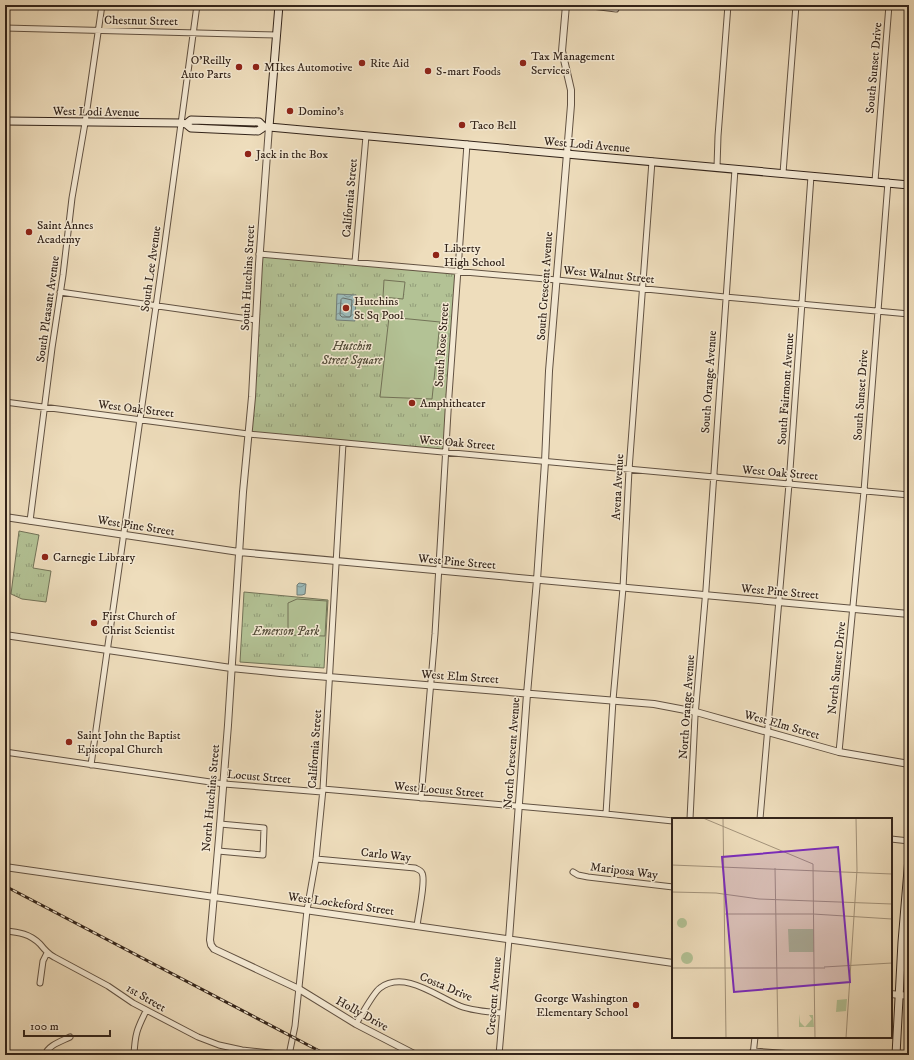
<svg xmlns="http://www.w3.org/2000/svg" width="914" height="1060" viewBox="0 0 914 1060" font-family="'IM FELL DW Pica',serif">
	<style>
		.park { fill: url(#park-tufts); stroke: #737358 }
		.pitch { fill: #b3c295; stroke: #737358 }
		.water { fill: url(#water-waves); stroke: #727e79 }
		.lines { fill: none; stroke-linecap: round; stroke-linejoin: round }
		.shore { stroke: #686f6a; stroke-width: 1 }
		.minor-casing { stroke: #625242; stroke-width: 7 }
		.tertiary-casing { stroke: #625242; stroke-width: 8 }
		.secondary-casing { stroke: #33241a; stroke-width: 9 }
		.minor { stroke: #f4e9d3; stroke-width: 5 }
		.tertiary { stroke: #f4e9d3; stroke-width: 6 }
		.secondary { stroke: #f4e9d3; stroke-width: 7 }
		.rail-casing { stroke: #33241a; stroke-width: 3 }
		.rail { stroke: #f4e9d3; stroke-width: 1.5; stroke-dasharray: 4.5; stroke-linecap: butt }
		.poi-dot { fill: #8f2418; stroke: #f4e9d3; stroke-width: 1.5 }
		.labels { text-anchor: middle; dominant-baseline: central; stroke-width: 3; stroke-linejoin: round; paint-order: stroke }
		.street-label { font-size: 12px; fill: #33241a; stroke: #f4e9d3 }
		.poi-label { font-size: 12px; fill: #33241a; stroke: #f4e9d3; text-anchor: start }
		.park-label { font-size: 12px; font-style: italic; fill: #534c39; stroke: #f4e9d3 }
		.inset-road { fill: none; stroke: #a3937b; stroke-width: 1 }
		.view { fill: #7b2cbf; fill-opacity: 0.15; stroke: #7b2cbf; stroke-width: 2 }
		.inset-edge { fill: none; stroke: #33241a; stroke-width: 2 }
	</style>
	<defs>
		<pattern id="park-tufts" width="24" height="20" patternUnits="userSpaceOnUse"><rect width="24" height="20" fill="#b3c295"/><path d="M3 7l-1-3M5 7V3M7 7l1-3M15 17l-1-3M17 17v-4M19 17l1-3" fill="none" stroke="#929d79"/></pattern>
		<pattern id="water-waves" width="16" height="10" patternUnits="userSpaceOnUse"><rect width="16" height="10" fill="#9cbab9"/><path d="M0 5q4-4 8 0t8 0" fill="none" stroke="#809796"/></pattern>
	</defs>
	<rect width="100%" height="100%" fill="#eeddbc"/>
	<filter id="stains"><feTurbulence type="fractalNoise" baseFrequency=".005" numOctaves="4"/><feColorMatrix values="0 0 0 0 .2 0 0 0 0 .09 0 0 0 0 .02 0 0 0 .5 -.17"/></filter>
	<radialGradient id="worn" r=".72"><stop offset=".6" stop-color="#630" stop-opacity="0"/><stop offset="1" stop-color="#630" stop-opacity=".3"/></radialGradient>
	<path class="park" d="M259 254 457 272 446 452 248 434Z
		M19 531 39 535 33 568 51 571 46 602 22 599 11 594Z
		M244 592 328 600 324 668 240 662Z"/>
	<path class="pitch" d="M384 280 405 282 403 299 383 297Z
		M389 317 440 322 432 399 380 397Z
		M297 599 327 601 325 636 288 635V603Z"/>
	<path class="water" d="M337 294 356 295 355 321 336 320Z
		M299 583 306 584 305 594 302 595H297V585Z"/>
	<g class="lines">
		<path class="shore" d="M343 298 352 300 351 315 350 317H342L340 315 341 300Z"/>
		<defs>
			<path id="minor" d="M584 5 616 9
				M5 28 277 35
				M717 167 718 136 728 5
				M783 173 796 5
				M875 181 889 5
				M259 254 557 280 725 297 909 314
				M355 262 366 136
				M60 292 256 320
				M5 402 248 434 909 495
				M30 521 52 348 63 275 72 198 85 123 102 5
				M5 752 224 784 322 792
				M839 752 864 491 888 182
				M91 765 164 250 197 5
				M323 789 606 814 673 821
				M421 798 435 634 449 395 467 144
				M606 814 613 700 623 588 629 470 652 161
				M690 819 695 716 706 589 735 169
				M760 819 789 484 811 176
				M891 839 909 841
				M218 851 263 855 264 828 220 824
				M316 859 415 868C417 869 421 870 422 873 426 880 418 916 417 926
				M573 872 578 875 588 877 673 887
				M5 931C19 932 30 934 40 944 44 949 48 954 54 957L108 986 133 1003 198 1037 219 1045 242 1050 289 1055
				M40 983 43 961 47 953
				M356 1024C361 1016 373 993 380 988 404 970 436 996 460 1006 473 1011 488 1012 502 1013
				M753 1051 806 1055
				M45 1055C48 1045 62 1041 70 1037
				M134 1055C135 1034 137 1029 146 1011
				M289 1055 295 1026 307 910 316 859 323 789 343 443
				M499 1055 509 939
				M753 1055 755 1037"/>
			<path id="tertiary" d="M269 127 259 264 252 397 243 492 228 725 219 838 210 940 211 945 214 949 299 989 356 1024 416 1055
				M5 517 239 552 909 614
				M5 635 231 668 280 673 654 704 696 712 839 752 909 764
				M5 867 673 963
				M509 939 527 694 537 580 545 462 549 371 571 105V90L562 51 566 5
				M891 994 909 996"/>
			<path id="secondary" d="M5 121 181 123 186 124 191 128 258 131 264 127H269L909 185
				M186 124 191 120 259 122 264 127
				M269 127 279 5
				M896 1055 902 942 909 858"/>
		</defs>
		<use href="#minor" class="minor-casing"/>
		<use href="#tertiary" class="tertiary-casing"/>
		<use href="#secondary" class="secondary-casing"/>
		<use href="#minor" class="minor"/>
		<use href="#tertiary" class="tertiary"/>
		<use href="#secondary" class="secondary"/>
		<defs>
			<path id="rail" d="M5 886 327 1055"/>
		</defs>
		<use href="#rail" class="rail-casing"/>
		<use href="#rail" class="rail"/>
	</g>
	<g class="poi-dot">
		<circle cx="362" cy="63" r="4"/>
		<circle cx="523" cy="63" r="4"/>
		<circle cx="239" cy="67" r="4"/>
		<circle cx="256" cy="67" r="4"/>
		<circle cx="428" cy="71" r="4"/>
		<circle cx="290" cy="111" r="4"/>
		<circle cx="462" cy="125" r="4"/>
		<circle cx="248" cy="154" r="4"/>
		<circle cx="29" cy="232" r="4"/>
		<circle cx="436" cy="255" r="4"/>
		<circle cx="346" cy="308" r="4"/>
		<circle cx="412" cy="403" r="4"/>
		<circle cx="45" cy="557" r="4"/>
		<circle cx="94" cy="623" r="4"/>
		<circle cx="69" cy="742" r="4"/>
		<circle cx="636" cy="1005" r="4"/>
	</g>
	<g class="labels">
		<g class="street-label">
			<text transform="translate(141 21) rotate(1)">Chestnut Street</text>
			<text transform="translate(874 68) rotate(-85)">South Sunset Drive</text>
			<text transform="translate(96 112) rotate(1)">West Lodi Avenue</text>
			<text transform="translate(587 145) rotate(5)">West Lodi Avenue</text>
			<text transform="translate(350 198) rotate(-85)">California Street</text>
			<text transform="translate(151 269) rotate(-82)">South Lee Avenue</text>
			<text transform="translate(609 275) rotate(6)">West Walnut Street</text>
			<text transform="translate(248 278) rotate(-87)">South Hutchins Street</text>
			<text transform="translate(545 286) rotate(-86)">South Crescent Avenue</text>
			<text transform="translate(48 309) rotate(-82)">South Pleasant Avenue</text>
			<text transform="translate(442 345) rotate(-86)">South Rose Street</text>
			<text transform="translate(709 382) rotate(-86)">South Orange Avenue</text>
			<text transform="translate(786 389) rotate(-86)">South Fairmont Avenue</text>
			<text transform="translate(861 395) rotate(-86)">South Sunset Drive</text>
			<text transform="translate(136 409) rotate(7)">West Oak Street</text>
			<text transform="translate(457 443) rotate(5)">West Oak Street</text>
			<text transform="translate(780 473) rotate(5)">West Oak Street</text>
			<text transform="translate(618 487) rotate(-87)">Avena Avenue</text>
			<text transform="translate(136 526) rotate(9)">West Pine Street</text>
			<text transform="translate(457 562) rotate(5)">West Pine Street</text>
			<text transform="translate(780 592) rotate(5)">West Pine Street</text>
			<text transform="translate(837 668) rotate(-84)">North Sunset Drive</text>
			<text transform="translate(460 677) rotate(4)">West Elm Street</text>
			<text transform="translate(687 707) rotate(-86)">North Orange Avenue</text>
			<text transform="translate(782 725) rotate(16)">West Elm Street</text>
			<text transform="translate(315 749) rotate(-86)">California Street</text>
			<text transform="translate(512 753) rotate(-86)">North Crescent Avenue</text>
			<text transform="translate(259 777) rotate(5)">Locust Street</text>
			<text transform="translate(439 790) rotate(5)">West Locust Street</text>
			<text transform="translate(211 798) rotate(-85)">North Hutchins Street</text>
			<text transform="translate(386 855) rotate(6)">Carlo Way</text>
			<text transform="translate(624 871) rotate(7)">Mariposa Way</text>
			<text transform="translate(341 904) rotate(8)">West Lockeford Street</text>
			<text transform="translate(446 987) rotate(23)">Costa Drive</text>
			<text transform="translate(494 996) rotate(-85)">Crescent Avenue</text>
			<text transform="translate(146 998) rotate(30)">1st Street</text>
			<text transform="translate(362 1014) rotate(29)">Holly Drive</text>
		</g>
		<g class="poi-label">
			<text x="531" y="56">Tax Management<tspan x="531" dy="14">Services</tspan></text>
			<text x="231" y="60" text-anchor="end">O'Reilly<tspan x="231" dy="14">Auto Parts</tspan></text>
			<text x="370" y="63">Rite Aid</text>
			<text x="264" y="67">MIkes Automotive</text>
			<text x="436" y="71">S-mart Foods</text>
			<text x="298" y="111">Domino's</text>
			<text x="470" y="125">Taco Bell</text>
			<text x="256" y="154">Jack in the Box</text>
			<text x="37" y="225">Saint Annes<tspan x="37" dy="14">Academy</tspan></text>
			<text x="444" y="248">Liberty<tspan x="444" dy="14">High School</tspan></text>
			<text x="354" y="301">Hutchins<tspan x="354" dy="14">St Sq Pool</tspan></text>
			<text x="420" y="403">Amphitheater</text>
			<text x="53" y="557">Carnegie Library</text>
			<text x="102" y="616">First Church of<tspan x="102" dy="14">Christ Scientist</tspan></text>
			<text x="77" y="735">Saint John the Baptist<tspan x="77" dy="14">Episcopal Church</tspan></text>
			<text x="628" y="998" text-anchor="end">George Washington<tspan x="628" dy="14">Elementary School</tspan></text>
		</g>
		<g class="park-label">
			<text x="352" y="346">Hutchin<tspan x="352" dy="14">Street Square</tspan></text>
			<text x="286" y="631">Emerson Park</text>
		</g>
	</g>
	<g transform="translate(672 818)">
		<rect width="220" height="220" fill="#eeddbc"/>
		<path d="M175 181 174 193 164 194 165 182ZM127 196 128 204 133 209 140 201 137 197H141L142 209H127Z" fill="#b3c295"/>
		<path d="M116 111H142V134H117Z" fill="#b3c295"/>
		<path d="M5 105a5 5 0 1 1 10 0a5 5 0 1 1-10 0ZM9 140a6 6 0 1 1 12 0a6 6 0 1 1-12 0Z" fill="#b3c295"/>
		<path class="inset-road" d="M31 0 141 46 142 150M51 0 54 220M0 47 220 56M103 50 106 220M0 74 44 75 87 81 220 86M53 96H141L220 101M152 149 220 145M0 150H153M142 150 143 220M174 220 185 52 184 0"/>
		<path class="view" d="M166 29 178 164 62 174 50 39Z"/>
		<rect width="220" height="220" class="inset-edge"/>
	</g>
	<rect width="914" height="1060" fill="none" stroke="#eeddbc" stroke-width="20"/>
	<rect x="6" y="6" width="902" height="1048" fill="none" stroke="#33241a" stroke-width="2"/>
	<rect x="10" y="10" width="894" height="1040" fill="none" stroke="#33241a"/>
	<path d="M24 1030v6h86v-6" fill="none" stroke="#33241a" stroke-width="2"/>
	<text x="30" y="1030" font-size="12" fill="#33241a" stroke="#f4e9d3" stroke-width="3" paint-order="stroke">100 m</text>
	<rect width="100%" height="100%" filter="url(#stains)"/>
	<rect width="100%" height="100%" fill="url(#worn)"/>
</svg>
